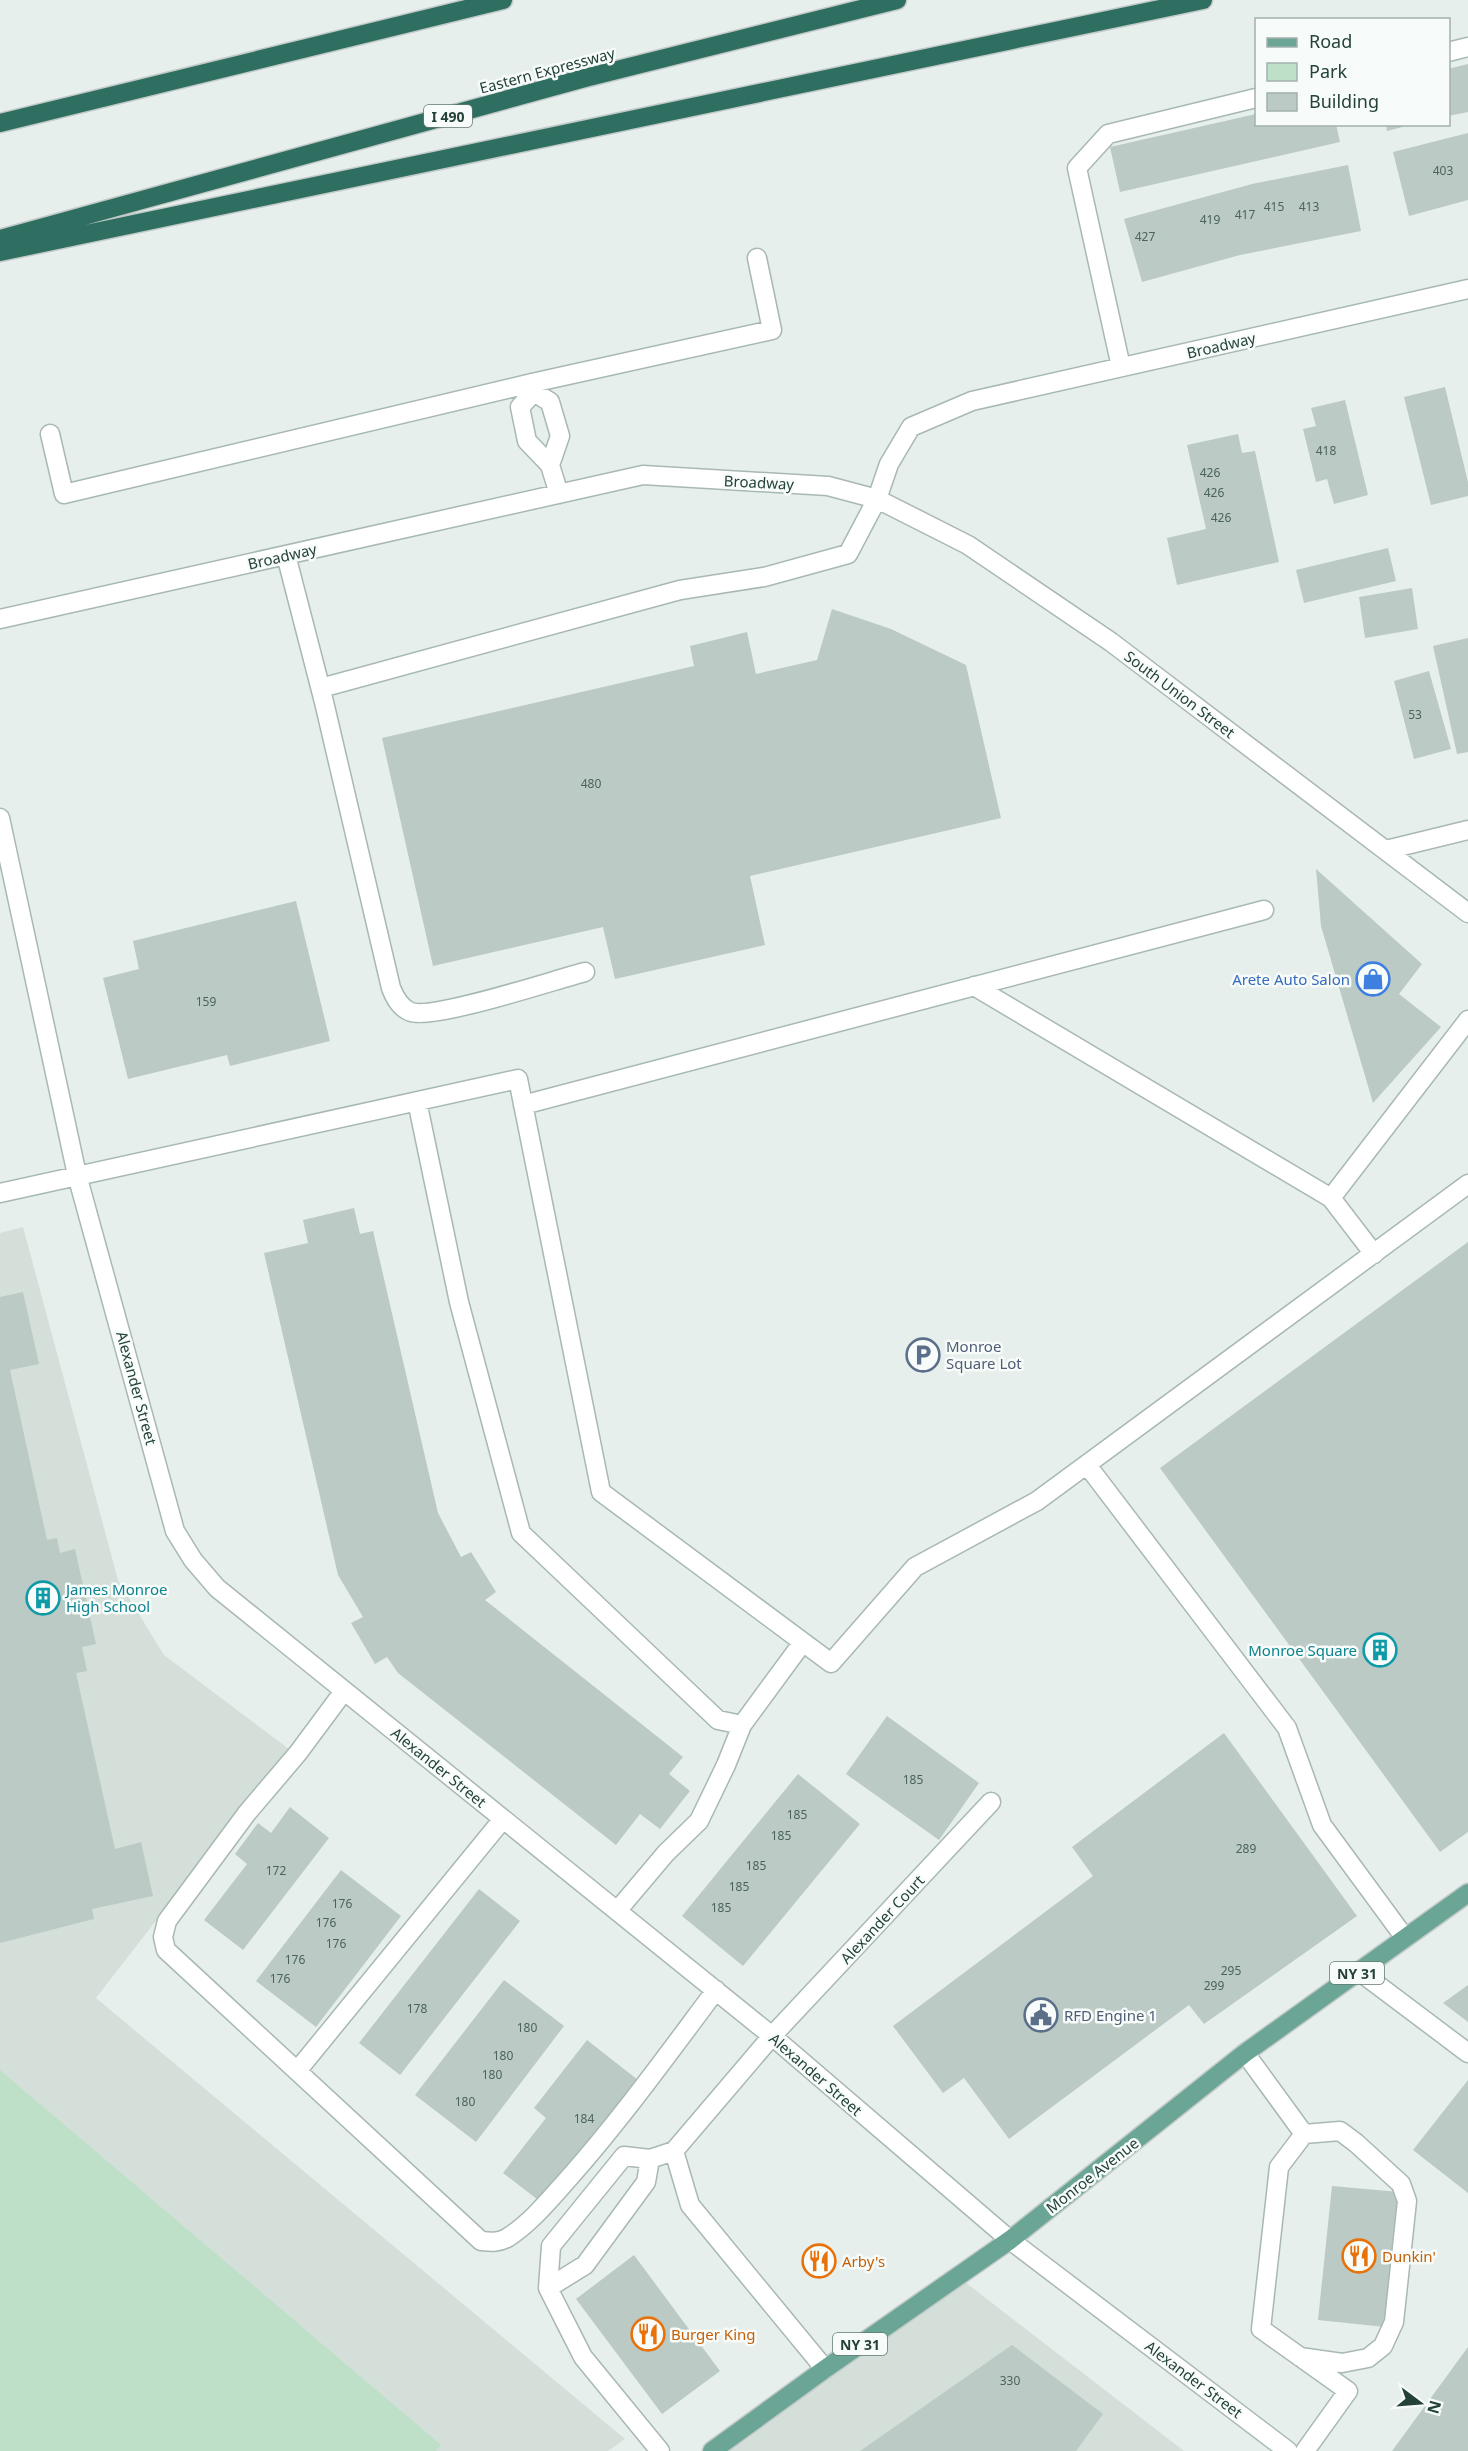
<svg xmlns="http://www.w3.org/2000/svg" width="1468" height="2451" viewBox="0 0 1468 2451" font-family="'Noto Sans',sans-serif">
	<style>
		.built { fill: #d4dfda }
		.green { fill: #bfe0c8 }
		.building { fill: #bbcac4 }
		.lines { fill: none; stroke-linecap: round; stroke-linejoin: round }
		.minor-casing { stroke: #a8b8b2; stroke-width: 21 }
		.major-casing { stroke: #c2cac8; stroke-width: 21 }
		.highway-casing { stroke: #c2cac8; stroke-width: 21 }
		.minor { stroke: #fff; stroke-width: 18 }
		.major { stroke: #6aa596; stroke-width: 18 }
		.highway { stroke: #2f6f62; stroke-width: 18 }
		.labels { text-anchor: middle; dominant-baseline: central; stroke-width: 5; stroke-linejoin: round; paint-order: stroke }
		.number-label { font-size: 12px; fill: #4a645c }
		.shield { fill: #f7fbf9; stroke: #637a73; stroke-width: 1.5 }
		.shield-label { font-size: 14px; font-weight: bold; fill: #24423a }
		.street-label { font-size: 15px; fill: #24423a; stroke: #f7fbf9 }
		.shop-label { font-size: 15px; fill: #366cbe; stroke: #f7fbf9; text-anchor: end }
		.service-label { font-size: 15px; fill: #4e5e75; stroke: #f7fbf9; text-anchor: start }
		.culture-label { font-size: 15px; fill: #0d838f; stroke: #f7fbf9; text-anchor: start }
		.food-label { font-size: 15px; fill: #c56008; stroke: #f7fbf9; text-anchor: start }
	</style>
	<rect width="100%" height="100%" fill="#e6efeb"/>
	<path class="built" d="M23 1227 118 1580 164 1655 289 1749 96 1998 625 2439 608 2451H0V1233Z
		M961 2279 1184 2451H726Z"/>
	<path class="green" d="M0 2070 441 2445 436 2451H0Z"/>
	<path class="building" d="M1468 64V112L1448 116V69Z
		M1256 114V124H1336L1340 142 1120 192 1110 147Z
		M1386 124H1410V125L1387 131Z
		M1468 133V200L1409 216 1393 152Z
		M1348 165 1361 231 1240 255 1142 282 1124 219 1252 184Z
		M1445 387 1468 482V496L1431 505 1404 397Z
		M1345 400 1368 495 1334 504 1327 479 1316 482 1303 429 1316 426 1311 408Z
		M1238 434 1242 453 1255 451 1279 562 1177 585 1167 538 1206 529 1187 445Z
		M1388 548 1396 581 1304 603 1296 570Z
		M1412 588 1418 629 1365 638 1359 597Z
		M832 609 891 629 966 665 1001 818 750 876 765 945 615 979 603 927 433 966 382 738 694 666 690 646 747 632 756 674 817 660Z
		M1468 638V752L1457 754 1433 646Z
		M1429 671 1451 749 1414 759 1394 681Z
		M1316 869 1422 964 1399 994 1441 1027 1373 1103 1321 926Z
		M296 901 330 1041 230 1066 227 1055 128 1079 103 978 139 969 133 941Z
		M354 1208 360 1234 373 1231 438 1513 461 1557 471 1552 496 1592 485 1600 683 1757 669 1774 690 1791 660 1829 640 1814 616 1845 398 1673 387 1657 375 1664 351 1623 363 1617 338 1575 264 1253 308 1243 303 1220Z
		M1468 1242V1832L1440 1852 1160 1468Z
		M23 1292 39 1364 10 1370 47 1540 57 1538 60 1553 75 1549 96 1644 82 1647 87 1671 76 1673 115 1849 141 1842 153 1896 92 1909 94 1919 0 1943V1297Z
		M887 1716 979 1783 939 1840 846 1774Z
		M1224 1733 1357 1916 1204 2024 1189 2005 1009 2139 964 2078 943 2093 893 2026 1093 1876 1072 1847Z
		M798 1774 860 1824 743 1966 682 1916Z
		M290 1807 329 1838 243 1950 204 1920 247 1864 235 1854 258 1823 271 1833Z
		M341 1870 401 1916 316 2027 256 1981Z
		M479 1889 520 1921 400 2075 359 2043Z
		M504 1980 564 2026 476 2142 415 2095Z
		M1468 1985V2022L1443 2003Z
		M587 2040 638 2080 542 2203 503 2173 546 2118 534 2108Z
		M1468 2080V2193L1413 2150Z
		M1332 2186 1399 2192 1385 2327 1318 2320Z
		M634 2255 720 2371 662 2414 576 2299Z
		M1012 2345 1103 2414 1076 2451H860Z
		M1468 2347V2451H1392Z"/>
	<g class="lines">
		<defs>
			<path id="minor" d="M1448 52 1468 47
				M1121 367 1077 168 1108 134 1256 98
				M532 383 534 392 550 402 560 436 550 465
				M534 392 520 407 527 441 550 465 559 494
				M50 434 64 494 532 383 772 330 757 258
				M286 555 324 702 391 988C395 998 400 1008 411 1012 434 1020 554 980 585 972
				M0 619 643 475 828 486 877 499 968 545 1111 642 1468 913
				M321 688 680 590 764 577 848 554 877 499 889 464 911 427 972 401 1468 289
				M0 818 77 1175 175 1531 193 1560 217 1588 772 2036 1010 2240 1288 2451
				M1386 850 1468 830
				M974 986 1331 1198 1374 1254
				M417 1101 459 1302 521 1533 718 1720 742 1725 803 1642
				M523 1105 1264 910
				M0 1193 518 1079 601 1492 831 1663 915 1567 1037 1501 1468 1184
				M1331 1198 1468 1020
				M1087 1465 1287 1728 1322 1825 1405 1938
				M344 1691 298 1753 247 1813 167 1921 163 1937 166 1950 481 2241C490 2242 498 2243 507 2238 531 2223 551 2198 569 2178 622 2118 668 2054 716 1990
				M617 1911 666 1853 699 1821 726 1765 742 1725
				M1359 1971 1468 2053
				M1245 2053 1304 2134
				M297 2071 503 1819
				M548 2288 551 2246 624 2156 650 2159
				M1300 2357 1342 2363 1368 2358 1383 2346 1394 2322 1407 2201 1401 2184 1356 2143 1340 2131 1304 2134 1279 2167 1261 2329 1348 2391 1305 2451
				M825 2369 690 2205 674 2151 772 2036 991 1802
				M660 2451 583 2357 548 2288 585 2265 646 2182 650 2159 674 2151"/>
			<path id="major" d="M712 2451 825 2369 1010 2240 1245 2053 1468 1893"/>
			<path id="highway" d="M0 123 503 0
				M0 239 585 78 897 0
				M0 252 1203 0"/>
		</defs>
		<use href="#minor" class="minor-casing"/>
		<use href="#major" class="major-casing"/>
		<use href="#highway" class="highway-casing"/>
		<use href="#minor" class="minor"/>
		<use href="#major" class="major"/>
		<use href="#highway" class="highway"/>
	</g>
	<defs>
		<symbol id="shop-ring" viewBox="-11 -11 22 22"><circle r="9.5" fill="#f7fbf9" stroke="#3f7fe0" stroke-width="1.5"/><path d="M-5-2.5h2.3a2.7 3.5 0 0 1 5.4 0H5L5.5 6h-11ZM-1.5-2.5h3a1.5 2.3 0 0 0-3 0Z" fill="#3f7fe0"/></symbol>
		<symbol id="parking-ring" viewBox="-11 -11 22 22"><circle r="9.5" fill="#f7fbf9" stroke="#5c6f8a" stroke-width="1.5"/><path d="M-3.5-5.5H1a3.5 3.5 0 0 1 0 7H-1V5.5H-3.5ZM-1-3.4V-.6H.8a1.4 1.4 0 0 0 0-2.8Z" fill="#5c6f8a"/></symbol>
		<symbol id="building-ring" viewBox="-11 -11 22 22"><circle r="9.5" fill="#f7fbf9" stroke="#0f9aa8" stroke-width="1.5"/><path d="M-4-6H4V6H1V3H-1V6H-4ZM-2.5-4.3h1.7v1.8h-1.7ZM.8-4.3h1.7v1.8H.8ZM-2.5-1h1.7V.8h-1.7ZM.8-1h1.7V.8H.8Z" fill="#0f9aa8"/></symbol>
		<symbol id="civic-ring" viewBox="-11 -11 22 22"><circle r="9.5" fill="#f7fbf9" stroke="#5c6f8a" stroke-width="1.5"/><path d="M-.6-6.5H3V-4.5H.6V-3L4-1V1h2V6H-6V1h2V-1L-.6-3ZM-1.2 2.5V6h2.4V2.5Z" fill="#5c6f8a"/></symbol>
		<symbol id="restaurant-ring" viewBox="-11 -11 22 22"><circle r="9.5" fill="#f7fbf9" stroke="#e8710a" stroke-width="1.5"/><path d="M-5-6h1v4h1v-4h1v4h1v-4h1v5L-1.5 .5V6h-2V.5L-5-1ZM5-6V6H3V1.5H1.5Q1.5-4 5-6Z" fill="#e8710a"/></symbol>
	</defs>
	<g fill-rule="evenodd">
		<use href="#shop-ring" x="1354" y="960" width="38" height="38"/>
		<use href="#parking-ring" x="904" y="1336" width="38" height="38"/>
		<use href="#building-ring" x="24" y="1579" width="38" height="38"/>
		<use href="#building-ring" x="1361" y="1631" width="38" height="38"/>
		<use href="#civic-ring" x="1022" y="1996" width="38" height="38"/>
		<use href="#restaurant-ring" x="1340" y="2237" width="38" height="38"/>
		<use href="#restaurant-ring" x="800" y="2242" width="38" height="38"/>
		<use href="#restaurant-ring" x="629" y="2315" width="38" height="38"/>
	</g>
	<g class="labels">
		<g class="number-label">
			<text x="1443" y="170">403</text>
			<text x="1274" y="206">415</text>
			<text x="1309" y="206">413</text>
			<text x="1245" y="214">417</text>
			<text x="1210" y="219">419</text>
			<text x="1145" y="236">427</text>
			<text x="1326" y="450">418</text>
			<text x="1210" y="472">426</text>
			<text x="1214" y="492">426</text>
			<text x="1221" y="517">426</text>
			<text x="1415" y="714">53</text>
			<text x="591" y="783">480</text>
			<text x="206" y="1001">159</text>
			<text x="913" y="1779">185</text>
			<text x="797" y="1814">185</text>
			<text x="781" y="1835">185</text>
			<text x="1246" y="1848">289</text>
			<text x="756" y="1865">185</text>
			<text x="276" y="1870">172</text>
			<text x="739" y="1886">185</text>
			<text x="342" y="1903">176</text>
			<text x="721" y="1907">185</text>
			<text x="326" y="1922">176</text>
			<text x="336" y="1943">176</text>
			<text x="295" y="1959">176</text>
			<text x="1231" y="1970">295</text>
			<text x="280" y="1978">176</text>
			<text x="1214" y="1985">299</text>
			<text x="417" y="2008">178</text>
			<text x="527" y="2027">180</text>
			<text x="503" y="2055">180</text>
			<text x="492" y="2074">180</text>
			<text x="465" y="2101">180</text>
			<text x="584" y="2118">184</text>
			<text x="1010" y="2380">330</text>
		</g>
		<g class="shield">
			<rect x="424" y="105" width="48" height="22" rx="4.5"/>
			<rect x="1330" y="1962" width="54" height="22" rx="4.5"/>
			<rect x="833" y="2333" width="54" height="22" rx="4.5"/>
		</g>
		<g class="shield-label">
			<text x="448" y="116">I 490</text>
			<text x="1357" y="1973">NY 31</text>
			<text x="860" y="2344">NY 31</text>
		</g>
		<g class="street-label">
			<text transform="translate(547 70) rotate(-15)">Eastern Expressway</text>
			<text transform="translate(1221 345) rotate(-13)">Broadway</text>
			<text transform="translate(759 482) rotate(3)">Broadway</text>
			<text transform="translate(282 556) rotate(-13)">Broadway</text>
			<text transform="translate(1180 694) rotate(37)">South Union Street</text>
			<text transform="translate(137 1388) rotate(75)">Alexander Street</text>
			<text transform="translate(439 1767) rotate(39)">Alexander Street</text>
			<text transform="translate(882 1919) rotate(-47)">Alexander Court</text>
			<text transform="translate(816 2074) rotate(41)">Alexander Street</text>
			<text transform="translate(1092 2175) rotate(-38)">Monroe Avenue</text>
			<text transform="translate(1194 2379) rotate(37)">Alexander Street</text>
		</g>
		<g class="shop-label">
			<text x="1350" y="979">Arete Auto Salon</text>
		</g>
		<g class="service-label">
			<text x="946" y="1346">Monroe<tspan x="946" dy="17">Square Lot</tspan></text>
			<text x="1064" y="2015">RFD Engine 1</text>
		</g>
		<g class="culture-label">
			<text x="66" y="1589">James Monroe<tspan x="66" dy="17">High School</tspan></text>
			<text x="1357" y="1650" text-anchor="end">Monroe Square</text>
		</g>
		<g class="food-label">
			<text x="1382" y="2256">Dunkin'</text>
			<text x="842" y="2261">Arby's</text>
			<text x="671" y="2334">Burger King</text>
		</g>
	</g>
	<rect x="1255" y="18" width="195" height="108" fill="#f7fbf9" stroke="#a3b1ad" stroke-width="1.5"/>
	<rect x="1267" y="38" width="30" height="9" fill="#6aa596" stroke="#a3b1ad" stroke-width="1.5"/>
	<text x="1309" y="48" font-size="18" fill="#24423a">Road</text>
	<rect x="1267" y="63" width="30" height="18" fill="#bfe0c8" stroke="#a3b1ad" stroke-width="1.5"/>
	<text x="1309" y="78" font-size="18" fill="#24423a">Park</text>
	<rect x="1267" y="93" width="30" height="18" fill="#bbcac4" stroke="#a3b1ad" stroke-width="1.5"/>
	<text x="1309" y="108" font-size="18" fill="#24423a">Building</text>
	<g transform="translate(1420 2403) rotate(106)" stroke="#f7fbf9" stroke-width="4.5" paint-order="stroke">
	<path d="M0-4.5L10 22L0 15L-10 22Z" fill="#24423a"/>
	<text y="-9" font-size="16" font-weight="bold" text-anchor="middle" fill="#24423a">N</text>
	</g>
</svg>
